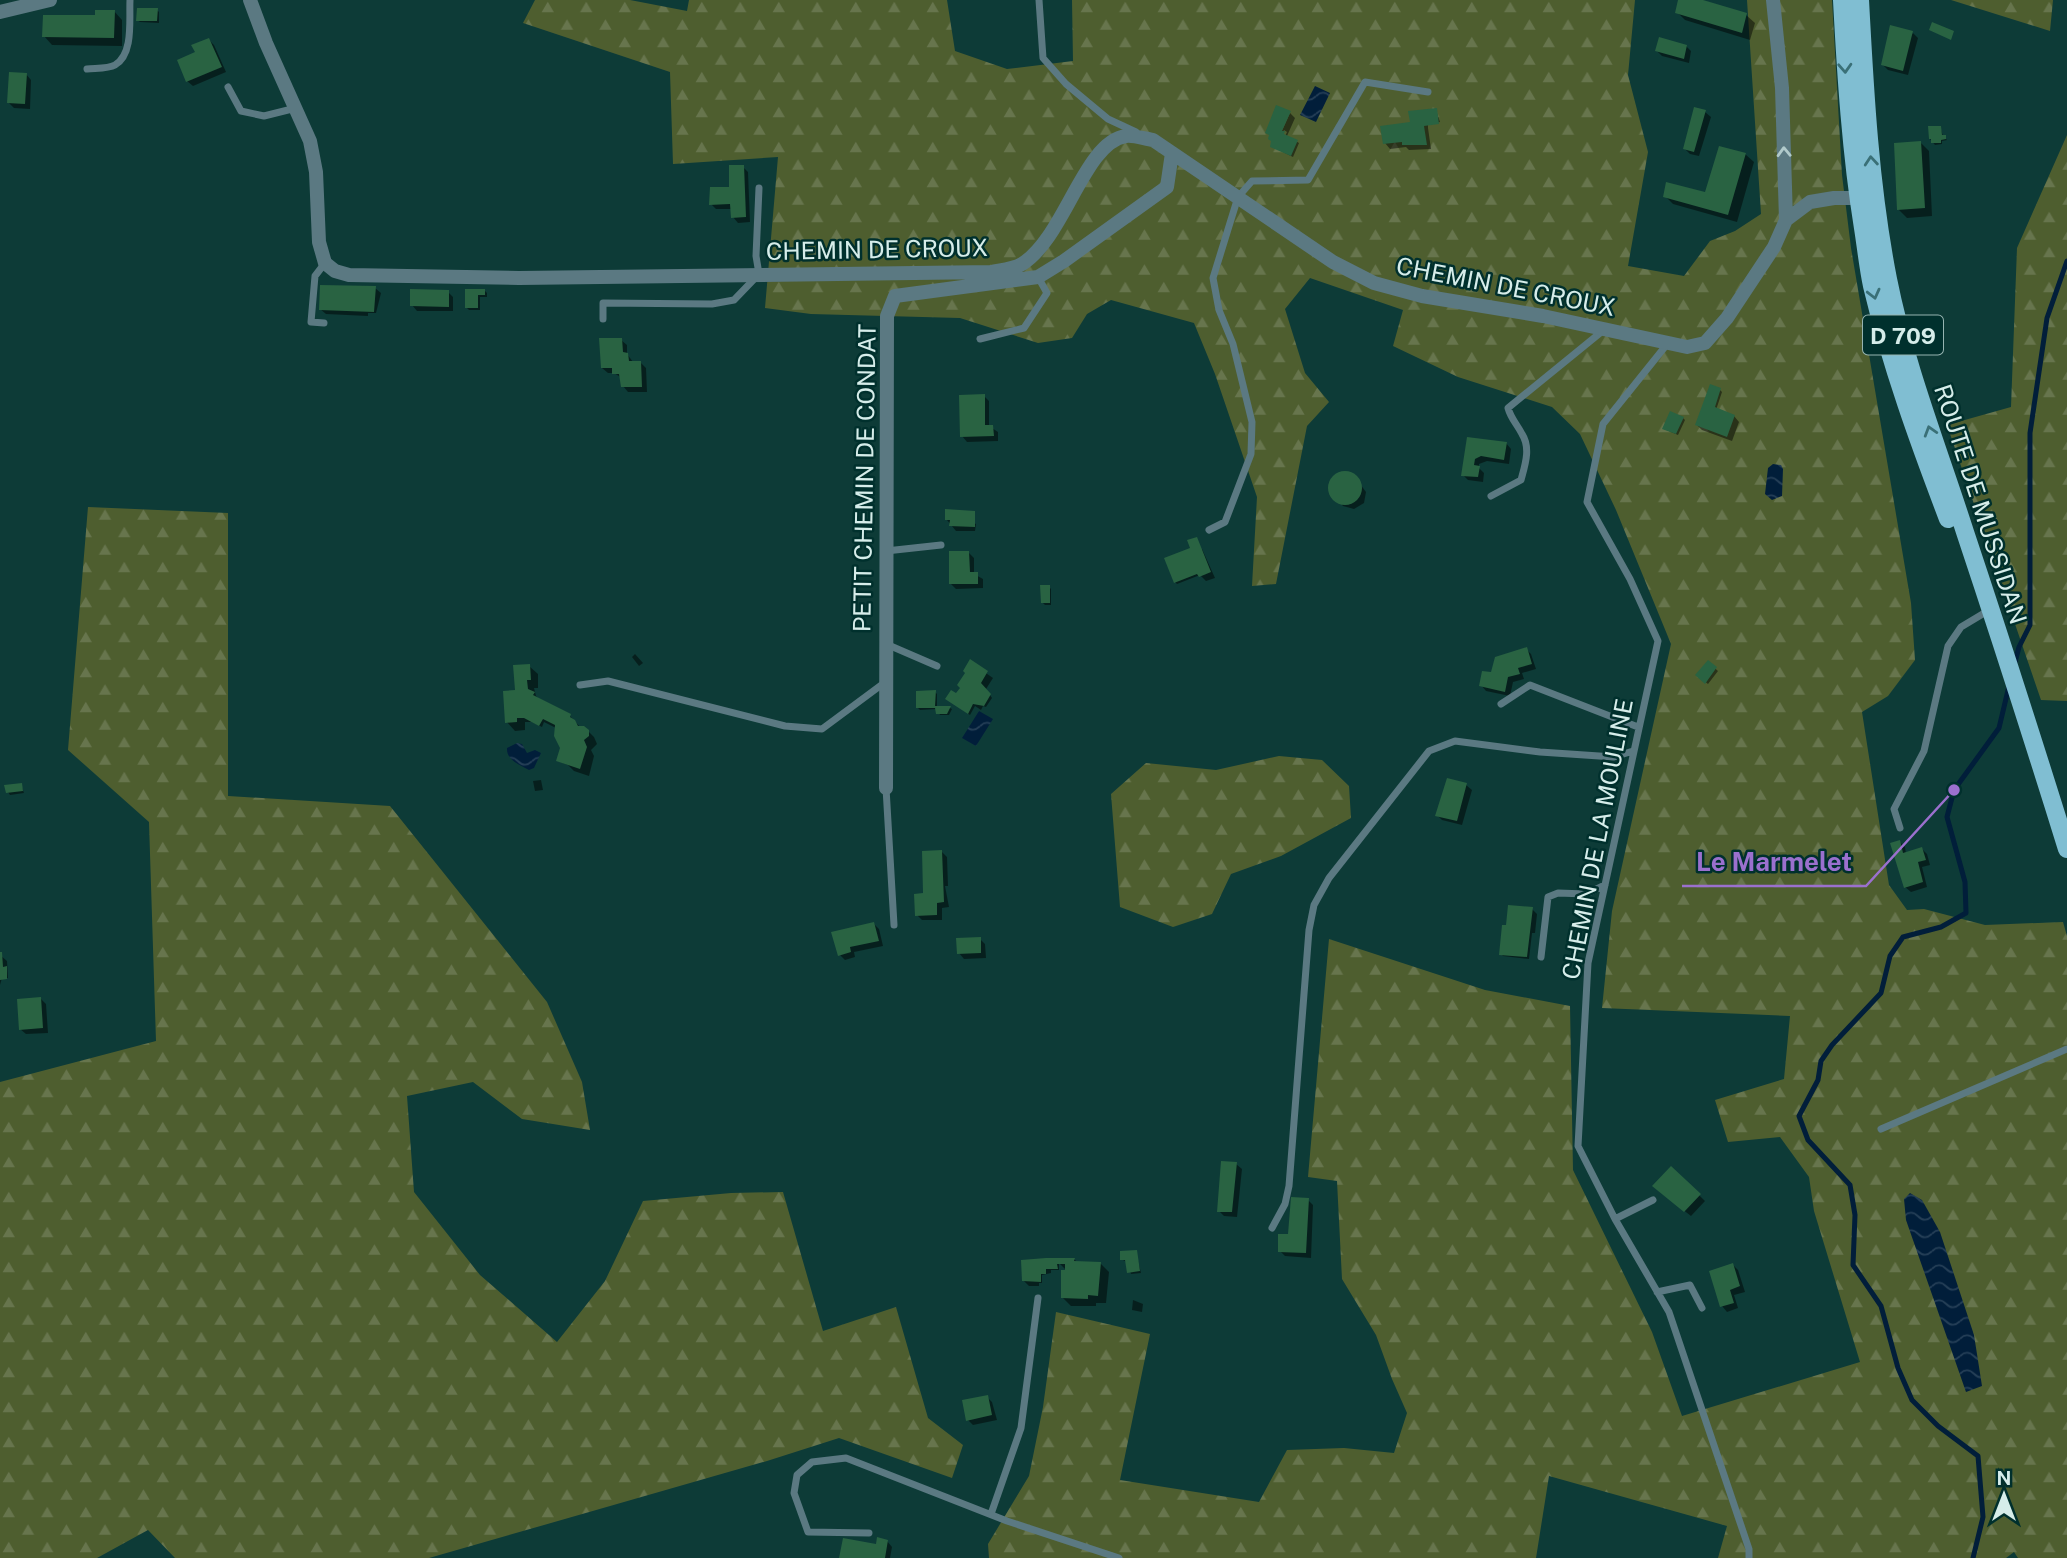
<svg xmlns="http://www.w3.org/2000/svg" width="2067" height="1558" viewBox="0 0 2067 1558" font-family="'Public Sans',sans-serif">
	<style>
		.forest { fill: url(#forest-firs) }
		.water { fill: url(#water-waves) }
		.shadow { fill: #0007 }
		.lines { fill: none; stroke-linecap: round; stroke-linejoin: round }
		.stream { stroke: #011e3a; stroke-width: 5 }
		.building { fill: #296342 }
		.lane { stroke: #5b7982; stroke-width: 7 }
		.street { stroke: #5b7982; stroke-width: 14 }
		.primary { stroke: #80bed2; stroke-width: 18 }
		.oneway { stroke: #3a7077 }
		.oneway2 { stroke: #b1cacb }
		.labels { text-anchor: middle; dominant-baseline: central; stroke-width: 5; stroke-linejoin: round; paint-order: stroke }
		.shield { fill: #00302d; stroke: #96b4b1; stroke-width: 2 }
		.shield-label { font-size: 23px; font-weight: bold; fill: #d6edea }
		.street-label { font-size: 24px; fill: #d6edea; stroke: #00302d }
		.leader { fill: none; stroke: #9b70ce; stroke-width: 2.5 }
		.callout-dot { fill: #9b70ce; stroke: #00302d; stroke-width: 2.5 }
		.callout-label { font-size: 26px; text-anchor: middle; font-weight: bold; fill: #9b70ce; stroke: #00302d; stroke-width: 5; stroke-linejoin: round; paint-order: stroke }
	</style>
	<defs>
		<pattern id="forest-firs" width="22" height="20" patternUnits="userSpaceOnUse" patternTransform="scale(1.75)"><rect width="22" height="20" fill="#4e5e2f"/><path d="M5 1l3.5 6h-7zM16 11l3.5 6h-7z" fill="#67754d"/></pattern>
		<pattern id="water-waves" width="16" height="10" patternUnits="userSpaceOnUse" patternTransform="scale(1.75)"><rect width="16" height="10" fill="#011e3a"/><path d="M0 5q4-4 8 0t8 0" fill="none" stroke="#253f57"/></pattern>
	</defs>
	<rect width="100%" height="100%" fill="#0d3b37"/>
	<path class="forest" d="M535 0H630L687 11 689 0H947L955 51 1007 69 1073 61 1072 0H1635L1628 75 1648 152 1628 266 1684 276 1710 241 1735 231 1761 214 1747 0H1832L1842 175 1851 248 1911 603 1915 660 1888 696 1862 712 1889 885 1907 910 1924 909 1985 925 2063 922 2067 936V1558H2018L2014 1552 2006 1558H1718L1727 1526 1549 1476 1536 1558H989L988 1544 1029 1476 1043 1407 1056 1312 1150 1334 1120 1480 1259 1502 1287 1450 1344 1448 1394 1453 1407 1413 1392 1379 1376 1335 1342 1279 1337 1181 1308 1177 1329 939 1485 990 1570 1006 1573 1170 1652 1332 1682 1416 1860 1362 1814 1211 1809 1177 1780 1137 1728 1142 1715 1100 1784 1079 1790 1016 1602 1008 1612 911 1671 644 1616 510 1580 434 1552 407 1458 377 1393 346 1403 310 1310 278 1285 309 1305 373 1329 402 1307 426 1276 584 1252 586 1257 497 1215 374 1194 323 1111 300 1087 314 1072 338 1038 343 960 318 811 314 765 308 778 157 673 164 670 72 523 23Z
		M1951 0H2053L2050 31Z
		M2067 135V701L2041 700 1947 425 2011 407 2017 248Z
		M88 507 228 513V796L390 806 547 1002 582 1082 590 1130 522 1119 473 1082 407 1096 414 1192 480 1275 557 1342 605 1281 643 1201 731 1193 783 1192 823 1331 896 1307 928 1418 963 1445 952 1478 839 1438 767 1461 429 1558H175L148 1530 97 1558H0V1082L156 1041 149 822 68 750Z
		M1279 756 1322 760 1349 786 1351 818 1281 856 1231 874 1212 914 1173 927 1120 907 1111 794 1146 763 1216 770Z"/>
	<path class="water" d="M1315 86 1330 93 1316 122 1300 115Z
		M1773 464 1781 465 1783 469 1782 496 1772 500 1765 494 1768 468Z
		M979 711 993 719 976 746 962 738Z
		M517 743 522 744 527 753 535 750 541 753 534 768 529 770C520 765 506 760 507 748Z
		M1910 1193 1922 1200 1940 1232 1974 1335 1982 1386 1966 1392 1906 1220 1904 1199Z"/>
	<path class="shadow" d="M1680 0H1701L1746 15 1755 23 1750 40 1685 20 1677 12Z
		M157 10 159 12V23L140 22 137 20Z
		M114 11 122 20V46L52 45 44 36Z
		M1913 33 1918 38 1908 75 1888 70 1883 65Z
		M209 40 214 45 226 72 193 86 187 81 197 53Z
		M1686 46 1691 51 1689 63 1662 56 1657 51Z
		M26 74 31 80 30 109 14 108 9 103Z
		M1436 110 1440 122 1428 124V128L1440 126 1428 128 1431 149 1409 150 1406 147 1390 149 1385 143Z
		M1705 112 1711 117 1699 156 1690 154 1685 149Z
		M1290 113 1295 118 1287 136 1299 143 1293 157 1279 150 1287 132 1284 130 1276 149 1274 148Z
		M1940 127 1943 136 1947 140 1942 141V144L1935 145 1930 139Z
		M1921 143 1929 151 1932 216 1907 218 1899 210Z
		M1745 154 1754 162 1737 222 1673 204 1665 196 1706 195Z
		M743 167 748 172 750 222 738 223 733 217 732 209H716L711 204 731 189Z
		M375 288 381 293 376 313H368V316L326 314 320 309Z
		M467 291H485L487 293V297H480V310H469L467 308Z
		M448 292 453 297V311H417L412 305Z
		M621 340 627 345V354L633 362H640L646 368 647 392H628L623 386 622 378 614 373H608L602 368Z
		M1720 390 1722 392 1716 410 1734 416 1739 422 1732 441 1702 430 1697 425Z
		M984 396 989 401V426L998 432V441L967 442 962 436Z
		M1683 418 1685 420 1678 435 1664 429Z
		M1468 439 1506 443 1511 449 1509 464 1487 461 1479 464V468L1484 473 1483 482 1468 480 1463 475Z
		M1343 473 1354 476 1366 492 1364 503 1354 509 1343 506 1331 490 1334 479Z
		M947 511 976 524 975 531H956L947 520Z
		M1202 549 1215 578 1206 581 1200 575 1177 584 1175 582Z
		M969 553 974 558V574L983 579V588L956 589 951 584Z
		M1049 587 1051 589V605H1045L1042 602Z
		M1526 649 1531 654 1536 669 1522 673 1524 679 1513 682 1510 696 1486 691 1481 685Z
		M635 654 643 663 639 666 632 657Z
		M970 662 993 678 986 689 992 698 986 707 983 706 981 710 975 706 970 715 947 699 956 695 962 688Z
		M1708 662 1718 671 1708 684 1697 675Z
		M529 666 538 674V688H534L536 696 541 701 570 716 581 728H585L594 737 597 744 591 750 594 756 589 776 574 771 568 765 558 761 562 748 556 728 544 722 542 727 532 722H525V730L515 731 507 722 517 692Z
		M935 692 937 694V708H950L952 709 949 715H940L937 709 920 710 918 708Z
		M541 780 543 790 535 791 533 781Z
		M21 785 24 793 10 795 8 792Z
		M1466 785 1472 790 1462 825 1442 820 1437 815Z
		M1900 842 1905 847 1906 854 1922 849 1927 854 1930 865 1922 867 1927 887 1911 892 1905 887Z
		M942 852 947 857 948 886H945L949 907 942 908V920H922L917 915Z
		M1532 909 1537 914 1535 933H1532L1529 959 1503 956 1501 954Z
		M874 924 879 929 883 946 854 952 855 957 845 960 840 955Z
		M980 939 985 944 986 958 964 959 959 953Z
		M0 955 7 961 8 978H2L0 985Z
		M41 999 46 1004 48 1033 26 1034 20 1029Z
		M1236 1164 1242 1169 1237 1217 1224 1216 1219 1211Z
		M1671 1168 1705 1201 1691 1216 1659 1191Z
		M1308 1200 1313 1205 1311 1258 1285 1256 1280 1251Z
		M1136 1252 1141 1273 1131 1274 1127 1262 1121 1259Z
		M1074 1259 1078 1263 1101 1264 1109 1272 1106 1303H1096V1306H1071L1062 1297 1067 1271 1059 1263V1270H1051V1273L1042 1275V1283H1039V1286H1029L1023 1280V1262Z
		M1733 1265 1738 1270 1745 1292 1734 1295 1738 1308 1727 1312 1722 1306Z
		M1133 1300 1143 1304 1142 1312 1132 1310Z
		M987 1397 992 1402 997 1420 973 1425 968 1420Z
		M887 1541 892 1547 890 1558H841Z"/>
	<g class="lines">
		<path class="stream" d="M2014 666 2019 647 2030 625V433L2047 318 2067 261
			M1973 1558 1983 1517 1978 1456 1938 1426 1912 1400 1898 1368 1881 1306 1853 1265 1855 1215 1850 1185 1808 1140 1799 1116 1818 1080 1821 1061 1832 1045 1881 993 1890 956 1903 937 1941 927 1966 913 1965 882 1947 817 1954 790 1999 728 2009 686"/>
	</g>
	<path class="building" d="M1678 0H1703L1747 13 1742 33 1675 13Z
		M137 8H158L157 21H136Z
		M95 10H115L114 38 42 37 43 15H95Z
		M1932 22 1954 31 1951 40 1929 30Z
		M1890 25 1913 31 1903 71 1881 65Z
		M1659 37 1687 45 1684 59 1655 51Z
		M209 38 222 67 186 82 177 60 195 52 191 45Z
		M9 72 27 73 25 104 7 103Z
		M1276 105 1291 111 1282 131H1285L1284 134 1298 140 1291 156 1270 147 1271 141 1268 139 1269 135 1265 133Z
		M1694 107 1706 110 1694 152 1683 149Z
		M1437 108 1439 124 1424 126 1427 145H1402V142L1383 144 1380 126 1410 122 1408 111Z
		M1928 126H1941L1942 135H1946V139L1941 140V143H1931V139H1929Z
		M1921 141 1925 208 1897 210 1894 143Z
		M1719 146 1746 153 1728 215 1663 197 1666 182 1705 192Z
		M729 165H744L746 217 731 218 730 204 709 205 710 187H729Z
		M320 285 376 286 374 312 319 310Z
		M410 289 449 290V307L410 306Z
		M465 289H485V295H478V308H465Z
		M599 338H622L623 352 628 353 629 361H641L642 387H621L619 374H612V368H601Z
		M1710 384 1721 388 1715 407 1735 415 1727 437 1695 425Z
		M985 394V425H993L994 436 960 437 959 395Z
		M1670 411 1684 417 1676 434 1662 429Z
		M1467 437 1507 442 1504 460 1481 456 1475 459 1474 465 1480 466 1478 477 1461 476Z
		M1328 488a17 17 0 1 1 34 0a17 17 0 1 1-34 0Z
		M945 509 975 511V527L949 526 950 520H945Z
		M1197 537 1211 572 1199 577 1197 574 1174 583 1164 558 1190 548 1187 540Z
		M949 551H969L970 572H978V584H949Z
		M1040 585H1050V603H1041Z
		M1527 647 1532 664 1518 668 1520 674 1508 677 1505 692 1479 686 1482 671 1491 672 1495 657Z
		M970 659 988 671 981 683 991 694 984 706 973 704 968 714 945 699 951 690 956 693 960 688 957 685 965 673 963 671Z
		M1708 660 1717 667 1705 684 1695 675Z
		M530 664 531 680H527L528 689 535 692 533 695 571 714 570 717 575 720 578 726H584L589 730V736L584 740 587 747 580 769 556 761 560 748 554 736 555 725 543 719 539 726 524 718H517V722L505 723 503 691 515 690 513 665Z
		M936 690 935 706H951L947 714H936L935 708H916V691Z
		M1447 778 1467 783 1457 821 1435 816Z
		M22 783 23 791 6 793 4 785Z
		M1900 840 1903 853 1922 847 1926 860 1918 862 1923 882 1904 888 1890 843Z
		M942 850 944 902 937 903V915L915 916 914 894 923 893 922 851Z
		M1508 905 1533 907 1527 957 1499 955 1502 925H1506Z
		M874 922 879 941 850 947 851 952 838 956 831 932Z
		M981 937V953L957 954 956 938Z
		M0 952H2L3 967 7 966V979L0 980Z
		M41 997 43 1028 19 1030 17 999Z
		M1221 1161 1237 1162 1232 1212H1217Z
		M1671 1166 1701 1194 1684 1212 1652 1186Z
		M1291 1197 1309 1198 1306 1253 1278 1252V1234H1288Z
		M1137 1250 1140 1271 1127 1273 1125 1260H1120V1251Z
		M1046 1258H1075L1074 1261 1101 1262 1098 1296 1088 1295V1299L1061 1298V1270H1065V1264H1057L1058 1269H1046V1274H1041V1282L1022 1281 1021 1260Z
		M1733 1263 1740 1286 1730 1290 1734 1303 1720 1307 1709 1271Z
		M988 1395 992 1415 966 1421 962 1400Z
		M877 1537 888 1540 885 1558H839L843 1538 876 1544Z"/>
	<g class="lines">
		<path class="lane" d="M1039 0 1043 58 1066 84 1108 119 1136 132
			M87 69C95 68 108 69 115 65 134 54 129 19 130 0
			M228 87 241 111 264 116 296 108
			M603 319V303L712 304 734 300 759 274 756 256 759 188
			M324 323 311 322 315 276 325 263
			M980 339 1024 328 1047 293 1038 277
			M1668 343 1603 424 1587 502 1630 579 1658 641 1588 963 1578 1146 1615 1219 1669 1312 1749 1549V1558
			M1491 496 1521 480C1525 465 1531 448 1522 434 1517 424 1511 419 1508 408L1605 329
			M1209 530 1225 522 1251 454 1252 422 1233 344 1219 310 1213 278 1238 197 1252 181 1308 180 1365 82 1428 92
			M886 551 941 545
			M886 644 937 666
			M580 685 608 681 785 726 822 729 884 683
			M1501 704 1530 685 1638 727
			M886 788 894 925
			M1900 828 1894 809 1924 751 1948 646 1961 627 1986 612
			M1541 957 1548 897 1558 893 1586 894 1605 885
			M1881 1129 2067 1049
			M1615 1219 1653 1200
			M1272 1228 1285 1204 1289 1186 1309 930 1314 905 1329 878 1429 751 1455 741 1540 752 1614 757 1633 751
			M1657 1292 1690 1285 1702 1308
			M991 1514 1021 1428 1038 1298
			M869 1533 808 1532 794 1493 797 1475 812 1462 846 1458 1007 1521 1119 1558"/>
		<path class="street" d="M250 0 266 43 310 141 316 172 319 242 325 263 335 271 349 275 519 278 991 272C1001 270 1014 269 1022 264 1065 237 1084 142 1126 136 1134 135 1145 139 1153 140L1333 262 1374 283 1422 296 1543 316 1687 347 1705 343 1727 318 1774 247 1786 220 1810 202 1834 198H1866
			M1773 0 1782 88 1786 220
			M0 12 50 0
			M886 788 887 316 895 296 1038 277 1064 261 1167 187 1172 153"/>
		<path class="primary" d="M1842 0C1846 76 1851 153 1863 228 1866 247 1868 267 1872 286 1891 366 1919 443 1948 519
			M1860 0C1865 94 1870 187 1888 279 1905 365 1938 448 1965 532 2000 637 2034 743 2067 849"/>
	</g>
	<defs><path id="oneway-chevron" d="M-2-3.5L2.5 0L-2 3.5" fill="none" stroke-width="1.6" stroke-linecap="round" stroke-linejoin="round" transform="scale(1.75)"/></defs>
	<g class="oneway">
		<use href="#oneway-chevron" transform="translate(1845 68) rotate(87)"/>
		<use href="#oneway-chevron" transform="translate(1871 161) rotate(-95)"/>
		<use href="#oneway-chevron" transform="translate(1874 294) rotate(76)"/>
		<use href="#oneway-chevron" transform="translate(1930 431) rotate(-107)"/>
	</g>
	<use class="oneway2" href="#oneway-chevron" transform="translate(1784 152) rotate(-92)"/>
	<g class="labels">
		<rect class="shield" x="1863" y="315.5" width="80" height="39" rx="5"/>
		<g class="shield-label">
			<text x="1903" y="335">D 709</text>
		</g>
		<g class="street-label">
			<text transform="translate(877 249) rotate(-1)">CHEMIN DE CROUX</text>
			<text transform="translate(1506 286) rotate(11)">CHEMIN DE CROUX</text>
			<text transform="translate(864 478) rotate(-89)">PETIT CHEMIN DE CONDAT</text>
			<text transform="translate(1981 504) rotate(72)">ROUTE DE MUSSIDAN</text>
			<text transform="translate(1597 839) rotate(-79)">CHEMIN DE LA MOULINE</text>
		</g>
	</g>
	<path class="leader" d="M1954 790L1866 886H1682"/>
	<circle class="callout-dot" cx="1954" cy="790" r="7"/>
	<g class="callout-label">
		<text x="1774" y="871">Le Marmelet</text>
	</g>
	<g transform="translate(2004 1495)" stroke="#00302d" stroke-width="5" paint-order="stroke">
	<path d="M0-5L12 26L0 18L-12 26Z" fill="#d6edea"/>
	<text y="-10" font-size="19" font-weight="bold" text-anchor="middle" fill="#d6edea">N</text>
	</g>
</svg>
